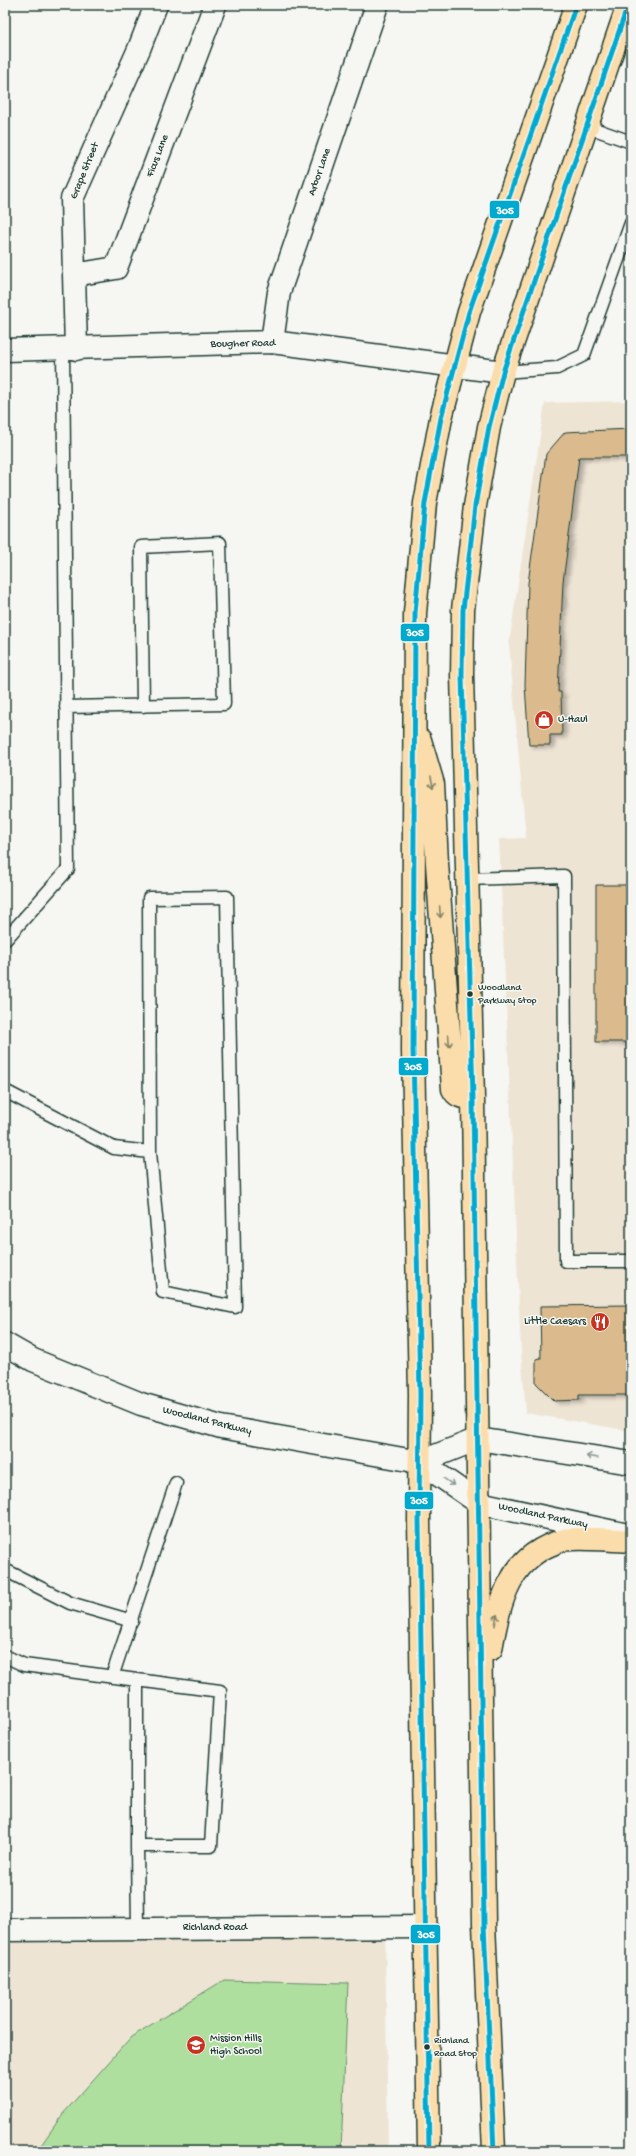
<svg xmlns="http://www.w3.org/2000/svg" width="636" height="2156" viewBox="0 0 636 2156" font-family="'Gochi Hand',sans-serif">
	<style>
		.built { fill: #eee4d4 }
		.green { fill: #afdf9f; stroke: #678e6a }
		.building { fill: #dbbb8e; stroke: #1f3d34; filter: url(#shadow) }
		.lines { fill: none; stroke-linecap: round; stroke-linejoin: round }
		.service-casing { stroke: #1f3d34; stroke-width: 15 }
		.minor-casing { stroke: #1f3d34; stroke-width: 25 }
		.tertiary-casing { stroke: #1f3d34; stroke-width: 25 }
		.secondary-casing { stroke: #1f3d34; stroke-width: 25 }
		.primary-casing { stroke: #1f3d34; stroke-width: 25 }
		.service { stroke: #f6f6f2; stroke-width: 12 }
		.minor { stroke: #f6f6f2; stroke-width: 22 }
		.tertiary { stroke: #f6f6f2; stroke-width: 22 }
		.secondary { stroke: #f6f6f2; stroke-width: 22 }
		.primary { stroke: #fbddab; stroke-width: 22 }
		.bus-1-casing { stroke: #f6f6f2; stroke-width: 8 }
		.bus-1 { stroke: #00a9ce; stroke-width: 5 }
		.oneway { stroke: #82856a }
		.oneway2 { stroke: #8a9a93 }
		.bus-dot { fill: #1f3d34; stroke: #f6f6f2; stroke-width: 1.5 }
		.labels { text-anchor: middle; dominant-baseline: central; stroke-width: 3; stroke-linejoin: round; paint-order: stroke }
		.bus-label { font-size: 10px; fill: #1f3d34; stroke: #f6f6f2; text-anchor: start }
		.street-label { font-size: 11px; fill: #1f3d34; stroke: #f6f6f2 }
		.poi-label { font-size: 11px; fill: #1f3d34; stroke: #f6f6f2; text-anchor: start }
		.line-badge { stroke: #f6f6f2; stroke-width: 1.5 }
		.badge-label { font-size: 11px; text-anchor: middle; font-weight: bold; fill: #fff }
	</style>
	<defs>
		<filter id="shadow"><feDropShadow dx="4.5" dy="2.5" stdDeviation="2" flood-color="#0004"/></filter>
	</defs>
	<rect width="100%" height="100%" fill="#f6f6f2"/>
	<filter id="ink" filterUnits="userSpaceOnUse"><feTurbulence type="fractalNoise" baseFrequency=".025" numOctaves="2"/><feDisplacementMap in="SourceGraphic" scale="8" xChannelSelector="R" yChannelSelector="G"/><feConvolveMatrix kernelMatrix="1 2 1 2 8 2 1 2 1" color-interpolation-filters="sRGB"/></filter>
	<g filter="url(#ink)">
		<path class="built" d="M631 401V1431L526 1413 521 1353 499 839 526 838 509 644 545 403Z
			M385 1928 388 2151H5V1939Z"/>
		<path class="green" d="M224 1980 348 1983 341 2151H37L62 2115 131 2037Z"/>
		<path class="building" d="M631 429V457H579L563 582 558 692H561L562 735H550V745H529L525 685 528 583 546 454 565 432Z
			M596 885H631V1042H596Z
			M631 1305V1395H579V1400L554 1401 536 1383V1359L541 1358 540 1306Z"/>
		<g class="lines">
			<defs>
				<path id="service" d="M586 126 631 142
					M503 372 557 368 584 355 631 223
					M66 707 224 704 220 543 141 547 143 706
					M467 879 564 876 566 1261H631
					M227 897 235 1307 163 1292 150 1152 149 898Z
					M5 940 68 869 63 349
					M5 1091 114 1148 150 1152
					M5 1570 70 1603 132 1621
					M5 1656 24 1665 220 1691 211 1846H137V1680
					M112 1677 176 1483
					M137 1846 138 1929"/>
				<path id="minor" d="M74 275 116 268 215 5
					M272 342 279 292 377 5
					M76 349 72 199 139 49 156 5
					M5 1930 425 1927"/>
				<path id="tertiary" d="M5 350 272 342 503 372"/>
				<path id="secondary" d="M5 1344 33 1360 141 1404 221 1427 420 1462 479 1503 628 1535
					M420 1462 478 1439 631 1463"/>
				<path id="primary" d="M420 740 433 784 437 863 453 1089C457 1098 464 1097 473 1098
					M491 1649C500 1600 509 1555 564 1540 576 1537 616 1540 631 1541
					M429 2151 419 1520 420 1394 413 1051 415 613 425 503 441 418 469 312 576 5
					M494 2151 484 1924 473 1098 462 675 463 610 475 506 489 427 503 372 628 5"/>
			</defs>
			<use href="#service" class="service-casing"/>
			<use href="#minor" class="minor-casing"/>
			<use href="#tertiary" class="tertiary-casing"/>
			<use href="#secondary" class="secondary-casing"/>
			<use href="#primary" class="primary-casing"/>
			<use href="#service" class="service"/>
			<use href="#minor" class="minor"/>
			<use href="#tertiary" class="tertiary"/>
			<use href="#secondary" class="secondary"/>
			<use href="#primary" class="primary"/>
			<defs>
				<path id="bus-1" d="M429 2151 419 1520 420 1394 413 1051 415 613 425 503 441 418 469 312 576 5
					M494 2151 484 1924 473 1098 462 675 463 610 475 506 489 427 503 372 628 5"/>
			</defs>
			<use href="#bus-1" class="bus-1-casing"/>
			<use href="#bus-1" class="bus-1"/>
		</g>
		<defs><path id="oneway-shaft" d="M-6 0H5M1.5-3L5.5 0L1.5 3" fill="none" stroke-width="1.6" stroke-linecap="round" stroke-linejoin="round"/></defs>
		<g class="oneway">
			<use href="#oneway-shaft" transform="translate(432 782) rotate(79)"/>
			<use href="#oneway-shaft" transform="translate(440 912) rotate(86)"/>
			<use href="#oneway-shaft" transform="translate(449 1041) rotate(86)"/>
			<use href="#oneway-shaft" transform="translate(496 1620) rotate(-80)"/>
		</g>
		<g class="oneway2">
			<use href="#oneway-shaft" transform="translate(592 1457) rotate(-171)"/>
			<use href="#oneway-shaft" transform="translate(449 1482) rotate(34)"/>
		</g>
	</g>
	<defs>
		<symbol id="shop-disc" viewBox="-11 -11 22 22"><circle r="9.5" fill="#c8321e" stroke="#f6f6f2"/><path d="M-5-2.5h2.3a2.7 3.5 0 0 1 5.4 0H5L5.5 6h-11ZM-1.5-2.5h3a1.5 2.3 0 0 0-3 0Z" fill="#fff"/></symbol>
		<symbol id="restaurant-disc" viewBox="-11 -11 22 22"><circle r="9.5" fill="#c8321e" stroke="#f6f6f2"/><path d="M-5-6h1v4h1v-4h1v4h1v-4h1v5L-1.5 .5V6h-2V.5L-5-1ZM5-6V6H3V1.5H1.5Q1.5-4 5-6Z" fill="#fff"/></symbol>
		<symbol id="school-disc" viewBox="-11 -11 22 22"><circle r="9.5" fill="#c8321e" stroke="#f6f6f2"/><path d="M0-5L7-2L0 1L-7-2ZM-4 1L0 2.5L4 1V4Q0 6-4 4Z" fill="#fff"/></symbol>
	</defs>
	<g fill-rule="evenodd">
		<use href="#shop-disc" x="533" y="709" width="22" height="22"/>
		<use href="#restaurant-disc" x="589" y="1311" width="22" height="22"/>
		<use href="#school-disc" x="185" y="2034" width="22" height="22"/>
	</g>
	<g class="bus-dot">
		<circle cx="470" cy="994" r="3.5"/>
		<circle cx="427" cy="2047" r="3.5"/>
	</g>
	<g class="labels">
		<g class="bus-label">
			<text x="478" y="988">Woodland<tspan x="478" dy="13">Parkway Stop</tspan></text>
			<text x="434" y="2041">Richland<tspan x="434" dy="13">Road Stop</tspan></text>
		</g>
		<g class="street-label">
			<text transform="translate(158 156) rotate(-69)">Ficus Lane</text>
			<text transform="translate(85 171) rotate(-68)">Grape Street</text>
			<text transform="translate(320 172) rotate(-71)">Arbor Lane</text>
			<text transform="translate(243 344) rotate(-1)">Bougher Road</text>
			<text transform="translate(207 1421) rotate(14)">Woodland Parkway</text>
			<text transform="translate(543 1516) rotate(12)">Woodland Parkway</text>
			<text x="215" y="1928">Richland Road</text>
		</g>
		<g class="poi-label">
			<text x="558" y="720">U-Haul</text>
			<text x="586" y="1322" text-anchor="end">Little Caesars</text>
			<text x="210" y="2039">Mission Hills<tspan x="210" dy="13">High School</tspan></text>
		</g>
	</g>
	<g class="line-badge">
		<rect x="489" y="200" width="31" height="19" rx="4" fill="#00a9ce"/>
		<rect x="400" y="623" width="30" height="19" rx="4" fill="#00a9ce"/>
		<rect x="398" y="1057" width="31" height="19" rx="4" fill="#00a9ce"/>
		<rect x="404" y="1491" width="30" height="19" rx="4" fill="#00a9ce"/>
		<rect x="410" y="1924" width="31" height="20" rx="4" fill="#00a9ce"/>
	</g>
	<g class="badge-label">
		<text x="505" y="214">305</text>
		<text x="415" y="636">305</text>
		<text x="413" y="1070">305</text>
		<text x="419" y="1504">305</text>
		<text x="426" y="1938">305</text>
	</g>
	<rect width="636" height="2156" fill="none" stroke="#f6f6f2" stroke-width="20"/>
	<rect x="10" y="10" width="616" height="2136" fill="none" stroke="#1f3d34" stroke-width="1.5" filter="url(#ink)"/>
</svg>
